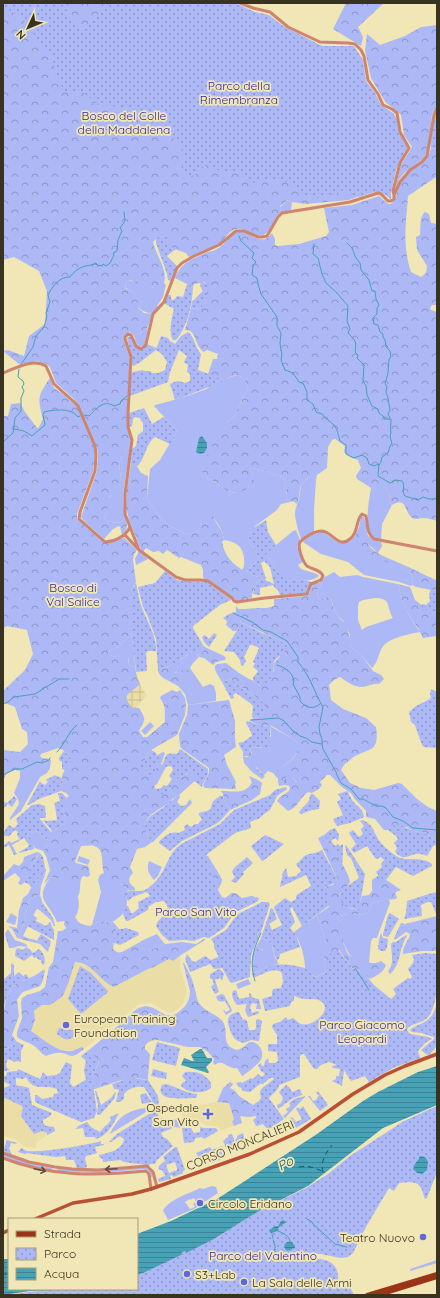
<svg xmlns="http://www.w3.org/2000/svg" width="440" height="1298" viewBox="0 0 440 1298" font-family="Quicksand,sans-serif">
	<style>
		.built { fill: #ebdda6 }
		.industrial { fill: url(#industrial-grid) }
		.grass { fill: #adb8f6; fill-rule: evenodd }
		.forest { fill: url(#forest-crowns) }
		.cemetery { fill: url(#cemetery-stones) }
		.park { fill: url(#park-dots); fill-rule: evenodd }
		.water { fill: url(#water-rules) }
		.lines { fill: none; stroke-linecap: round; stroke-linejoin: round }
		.stream { stroke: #47a1b7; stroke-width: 1 }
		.ferry { stroke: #0b5969; stroke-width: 1; stroke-dasharray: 5 4; stroke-linecap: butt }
		.tertiary { stroke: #cd8470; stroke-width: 3 }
		.secondary { stroke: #b95033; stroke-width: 3.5 }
		.primary { stroke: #9b3416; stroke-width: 4 }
		.oneway { stroke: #644b38 }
		.poi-dot { fill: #5f67df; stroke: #f1e6b6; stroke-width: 1.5 }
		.labels { text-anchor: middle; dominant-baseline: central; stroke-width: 3.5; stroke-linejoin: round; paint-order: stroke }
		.park-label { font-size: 12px; fill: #30289f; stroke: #f1e6b6 }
		.poi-label { font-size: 12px; fill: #373320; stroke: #f1e6b6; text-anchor: start }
		.street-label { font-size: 12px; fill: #373320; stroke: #f1e6b6 }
		.water-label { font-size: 13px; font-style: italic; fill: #0b5969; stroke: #f1e6b6 }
	</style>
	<defs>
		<pattern id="industrial-grid" width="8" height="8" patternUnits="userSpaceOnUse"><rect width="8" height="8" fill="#ebdda6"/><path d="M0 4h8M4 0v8" fill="none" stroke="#cabe8f"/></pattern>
		<pattern id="forest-crowns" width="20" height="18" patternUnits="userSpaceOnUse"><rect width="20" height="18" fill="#adb8f6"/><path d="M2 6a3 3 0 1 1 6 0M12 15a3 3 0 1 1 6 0" fill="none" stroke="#8e96c7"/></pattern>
		<pattern id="cemetery-stones" width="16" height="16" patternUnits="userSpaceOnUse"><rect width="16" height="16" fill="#adb8f6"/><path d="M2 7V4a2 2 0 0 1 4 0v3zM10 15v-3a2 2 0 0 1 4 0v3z" fill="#8e96c7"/></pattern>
		<pattern id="park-dots" width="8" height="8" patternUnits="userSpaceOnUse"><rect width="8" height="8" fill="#adb8f6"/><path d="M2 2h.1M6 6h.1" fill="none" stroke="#8e96c7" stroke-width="1.8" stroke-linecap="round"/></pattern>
		<pattern id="water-rules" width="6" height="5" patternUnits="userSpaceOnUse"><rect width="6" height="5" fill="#47a1b7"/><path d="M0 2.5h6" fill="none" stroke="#3c8494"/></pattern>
	</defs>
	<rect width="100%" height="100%" fill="#f1e6b6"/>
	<path class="built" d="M179 956 181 959 180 967 187 991 186 995 184 1002 178 1009 173 1012 169 1013 151 1003 139 1004 84 1049 81 1047 72 1051 59 1049 51 1045 31 1031 35 1020 34 1011 42 1005H50L65 990 75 962 89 967 105 982 119 985 148 969 154 967 169 959 172 961 175 960Z
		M16 1085 29 1088 32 1105 52 1113 50 1116 43 1120V1123L46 1126 54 1127 55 1131 36 1142V1148L25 1147 15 1139 3 1136V1101Z
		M217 1102 229 1103 234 1119 232 1122 234 1126 221 1130 217 1126H209L202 1123 199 1120H182V1108Z"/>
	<path class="industrial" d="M136 672 141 686 147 696 139 703 136 708H133L126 700V696Z"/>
	<path class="grass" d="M288 200 292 202 291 210 281 212 280 207Z
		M128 280 152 288 157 285 164 283 166 285 163 297 157 306 158 307 152 314C135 309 140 309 135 293L130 291 125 287 126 281Z
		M148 327 145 343 143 346 139 347 136 342 134 336 141 333Z
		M238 375 244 379 248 388 234 416 227 422 205 476 215 482 227 491 236 493 254 476 250 470 251 468 270 472 274 475 283 477 286 487 287 499 290 502 281 504 277 510 255 526 248 537 259 559 246 572 242 570C245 566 244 563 244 558 243 546 236 542 224 540 223 531 219 524 213 518L202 522 199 530 189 535 165 524 147 499 150 469 160 460 177 431 154 406 155 405C172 401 188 396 204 390 215 385 227 377 238 375Z
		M131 443C128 469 119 495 126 520 119 524 110 524 104 518L108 508V498L111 496 121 479 119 463 122 455Z
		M310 477 316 480 314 510V532L301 539C299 534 295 519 295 514 295 508 298 503 299 498 302 487 298 483 310 477Z
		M376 486 385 487C389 491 390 494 389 500L392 505 382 524 381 539C377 539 372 538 370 533 365 522 369 499 371 488Z
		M361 516 364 517C369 530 362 539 381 542L382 546 378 553 367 543 366 537 361 526 359 527Z
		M296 530 300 540 297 546 303 562 298 565 301 569 317 574 319 576C311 583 288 583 281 574 275 568 271 560 265 554L293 531Z
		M323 532 337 542 350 541 351 543 411 574 413 577 412 585 411 586 399 582 364 575 348 562 321 554 303 542C307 536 316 533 323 532Z
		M139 551 148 559 136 565 135 559Z
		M334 572 340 577 357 575 363 577 398 584 402 600 408 614 420 632C410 634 387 638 382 648 378 655 378 662 372 668L363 657 352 648 349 639 350 635 344 621C335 616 334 606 330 598L327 597 320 600 318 599 317 590 321 585 320 583 325 577ZM375 598C392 598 386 607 393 618L366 627 362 630 358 620V606L359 602 363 600Z
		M131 633 134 651 135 666 132 667C129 665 128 663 129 659L123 654 114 657 108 653 110 650C118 649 126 640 131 633Z
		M201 646 203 648V652L197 655 199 657 193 663 190 668 203 687 210 684 214 686 216 693V701L188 705 185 694 178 686 186 680 188 675 181 671 174 672 169 666 183 658Z
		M150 722 154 726 145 735 141 731Z
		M270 726 293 739 298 743V752C291 760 283 768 273 773L268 771 264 775 256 767 251 771 244 763 243 757V756L247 757 252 754 250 749V747L262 748 271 736Z
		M50 760H51L50 768 47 773 40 777 21 811 10 820V818L19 804 18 799 14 793 20 778V771C26 770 30 764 36 763 42 762 44 763 50 760Z
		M29 831 33 833 37 831 48 840V844L43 851 35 848 27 835Z
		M79 856 90 860 88 865 77 861Z
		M149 861 162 867 158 876 154 880C149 874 146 869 149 861Z
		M105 873 106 876 118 882 129 890 125 893C125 896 127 899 127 902 127 912 119 918 111 923 101 920 101 920 92 925L101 892 98 880 99 877 101 874Z
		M51 877C58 878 69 882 74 887 80 896 81 912 73 920L57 922C49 902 33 900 51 877Z
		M40 895C42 901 44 904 40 909H37L35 912 22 938 18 937C20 931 24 925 25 919 28 908 26 897 40 895Z
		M385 900H389L390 903 378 935 377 938H373L371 941 369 963C351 961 350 956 343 942L344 938V925L336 917C340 916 345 914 349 914 361 913 367 920 372 903Z
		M11 913 17 917 15 925 6 922Z
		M317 915 326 941 327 945 324 954 326 972 316 977C310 975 310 970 305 968 305 956 300 941 294 932Z
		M157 934 165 944 148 951H145L140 942 141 941Z
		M261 938 269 941 272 945 275 958 277 960 278 964 267 967 254 973 253 972V969H257L259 966V954L263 950 260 948 255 949Z
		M248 979 251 984 238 989 236 984Z
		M145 1108 151 1109 110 1134C117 1118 127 1110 145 1108Z
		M3 1154 32 1164 52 1168V1170L23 1164 3 1156Z
		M145 1167 151 1171 153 1177H151L149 1171 145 1169 98 1173 58 1171 57 1169 98 1171Z
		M212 1186 216 1187 218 1193 194 1209 168 1220 163 1210C173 1197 187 1195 200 1188L203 1189ZM190 1199V1200L194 1198 196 1202 193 1204 195 1207 190 1209 185 1202Z
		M437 1260V1263L410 1271V1269Z"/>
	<path class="forest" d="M3 3H224L364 83 383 108 394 114 399 133 407 147 394 174 372 191 349 200 306 204 292 202 288 200 280 206 281 212C273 217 273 230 265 234 255 240 246 227 236 229 230 230 226 237 222 241 214 249 199 252 189 257L186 253 169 247V243L158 237 153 242C156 255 168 270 164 283L149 289 130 280 126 281 125 288 130 291 135 293 137 297 139 309 144 313 152 314C148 328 148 330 134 336L132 333 129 332 125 335 123 338 130 359 127 416 131 443 122 455 119 463 121 479 116 491 108 498V508L104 518C110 524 119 524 126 520 128 526 127 530 122 535L120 527 119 526 113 529 104 539 84 521 81 517 97 471 98 454 97 448 94 440 79 406 73 398 56 383 50 367 47 364 37 361 19 364 3 351 8 350 24 356 29 336 45 324 47 291 39 271 14 257 3 260Z
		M346 3H384L358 27 363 37 361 46 333 29Z
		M437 25V105L432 115 428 149 424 158 404 173 399 180 395 190 401 165 412 147 404 135 401 115 392 107 386 103 371 78 365 50 367 34 380 45 405 36 421 27Z
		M431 148 437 150V177H436L408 196C406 223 402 245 411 272L421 277 426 273 427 266 417 250 416 237 420 235C421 227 419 217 425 212L429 214 431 223 437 224 436 241 437 244V305H432L430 308 431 310 437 312V521C433 520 428 518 424 518 421 518 418 519 415 519 403 516 409 495 392 505L389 500C390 494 389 491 385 487L371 488 357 479 356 476 361 468 358 460 350 457 344 452 345 446 335 439 332 440 328 447 327 468 317 475 316 480 310 477C296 483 302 492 297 504L293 501 290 502 287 499 286 487 283 477 274 475 270 472 251 468 250 470 254 476V480L252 484 249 488 237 493 227 491 215 482 205 476 202 471 204 462 215 440 227 422 234 416 248 388 244 379 238 375 232 376 222 381V379L208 374 213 359H217L218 354 207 350 204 352C194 346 197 329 185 330L191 308 200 309 205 282 194 284 193 287 175 278C182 261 193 259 208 252 212 251 216 250 219 248 226 243 230 234 238 232 250 230 260 249 272 233L275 239V245L278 246 299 244 326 236 329 232 324 208 352 205 379 196 388 204H391C397 199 397 188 402 181 405 178 407 174 410 171 422 161 426 166 431 148Z
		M50 378 54 388 63 394 78 408 93 443 95 451 93 471 77 514V519L103 542 109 543 124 538 137 550 134 554 133 560 136 582 131 591V633C126 640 118 649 110 650L108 653 114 657 125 653 128 656C129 661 127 663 132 667L135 666 137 678 140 684C131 694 119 694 133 708H139C147 721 145 719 139 731L143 737H147L165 722C164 711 167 708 160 698L161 696 172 690 177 692 180 690 185 698 186 705 185 715 177 735 151 750 146 755 145 760 141 763C145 770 148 771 155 771L158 755 163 752 165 753 161 764 166 767 157 784 154 786 157 791 169 790 173 782 177 780 178 778 189 773 195 774 197 779 178 796 172 799 171 802C159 810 140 816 147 833 148 836 150 839 152 842L145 847 137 849 130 867 133 873C127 879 128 883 135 888V890H129L118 882 114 883C112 881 108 879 106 877 99 868 107 849 94 846 90 845 85 846 81 846L75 861 76 863 88 866 89 868 90 875 88 877 83 876C78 882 82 890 78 896 72 885 64 879 51 877L44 884 50 870 46 856 43 851 48 844V835L49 833 65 824C67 812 57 807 69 796L66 793 61 791 63 785 62 776 65 769 67 754 63 750 58 748 41 754 40 756 42 758 49 759V761L43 763H36L22 771 15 770 10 772 6 774 3 781V750L20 752 28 744 27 732 22 729 15 707 3 702V690H4L25 670 33 654 27 630 7 626 3 628V416H8L11 404 20 403 25 412 38 429 43 419C37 397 38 396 50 378Z
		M131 464 137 466 141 473 148 476 147 499 165 524 189 535 199 530 202 522 212 512C213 523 223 527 224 540L222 542C224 554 233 566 245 571 250 574 255 575 259 578 257 585 251 591 252 598L237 601 212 582 203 578V570L201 565 181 557 179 558 167 550 163 554 159 551 153 552 146 548 143 552 141 550 129 520 126 507 127 489Z
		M361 526C368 532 365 542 371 548 380 556 389 558 399 563 412 568 424 575 436 580L437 591 416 587 412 585 413 577 411 574 352 545 350 541 355 536 359 527Z
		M318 583H320L321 585 317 590 318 599 320 600 327 597 330 598 335 611 340 619 346 623 352 648 363 657 373 671 381 675 384 679 379 684C373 683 369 686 363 687 355 688 346 681 340 677L334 680 329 685 331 700 343 709 366 718 376 727C380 756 367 746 350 760 346 763 343 765 341 770L350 783 361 788 374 790 398 783 402 784 417 799 428 807 437 811V841L425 833 413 831 407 827 393 826 391 830H384L375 819 366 817V811L354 798 352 794 342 787 330 775H327L320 782 322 785 319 789 312 793 308 792C300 797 298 808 288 811L277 801 280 797 289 791 290 788 289 786 297 782 292 777 285 778 284 781 285 785 279 786 278 782V779L273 773C280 769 293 760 297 753 298 750 298 747 298 743L293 739 272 726 259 725 250 721V720L259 716 261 700 252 695 230 679 222 682C219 677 214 671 215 666L217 664 226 663 239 673 261 686 274 671C272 661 276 663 280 656 282 652 283 647 284 642L242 623 236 631H233L226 625 227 621 223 618 229 614 236 612V606L238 609H245L258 608H267L274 606V599H276L306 596 309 594 313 584Z
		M398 584 410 587 415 600 437 617V636L423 638 418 628 408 614 402 600Z
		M203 645 205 647 224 656 226 658 225 660 216 662 213 665 204 658 199 657 197 655 203 652V648L201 646Z
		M169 666 173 668 175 672 176 673 178 670H188L190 673 186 680 187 682 178 686 163 678 160 675 158 671Z
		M229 700 235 721V738L236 747 224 755 227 765 236 782 235 785 236 789 205 788 203 785 209 773V768L182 749 180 746 179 734 187 715 188 705Z
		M249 776 258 780 262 783 260 794 252 800 230 810 224 800 223 794 221 791C233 791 246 795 252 782Z
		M324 835C329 843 351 875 350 882 349 885 343 891 340 894L349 908 358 910 362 896 369 895 372 891V880L379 875 401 890 396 892 395 894 397 897 396 899 385 900 372 903C367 920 362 913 349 914 345 914 340 916 336 917L344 925V938L343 942C345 946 346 951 348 954 354 961 374 966 381 961L386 965C384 972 376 976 370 979 365 974 359 969 352 968L339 950 329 962V969L326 972C325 966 324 954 323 948L327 945 326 941 317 915 329 907 324 887 333 885 338 880 318 838Z
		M37 852 40 853 37 856 23 884 20 885 18 883 20 880V878L15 873 3 881V876L14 864 19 866 23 862 24 857Z
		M205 855 208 856C210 860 222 877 222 880 222 883 219 887 218 890L222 897 225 898 232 893H235L242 898 251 896 259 898 258 901 238 911 180 921Z
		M46 872 41 886 40 895C26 897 28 908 25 919 24 925 20 931 18 937L21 938 23 936C32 941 42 939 49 948L48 952 40 944 17 938 13 930 8 926 17 928 19 910 23 898 28 894 31 888 35 884 39 875H43Z
		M437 916V951H422L403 954C402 946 409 941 410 934L406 932 395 940 394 938 401 923 405 924Z
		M75 917C78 924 84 925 90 926 101 920 99 920 111 923 112 927 115 932 115 936 115 941 113 944 113 949 116 952 118 953 122 952L140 942 145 951H148L165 944 182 942 196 944 204 939 205 940 181 955 173 961 169 959 154 967 148 969 114 987C99 981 93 963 75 962L68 984 62 997 50 1005H42L34 1011 35 1020 31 1031C42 1038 57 1053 72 1051 75 1050 79 1048 82 1047L84 1049C68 1063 71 1051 56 1053 53 1053 49 1055 46 1056 40 1053 38 1048 33 1045 28 1042 22 1041 17 1037V1032L22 1018 21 1003 22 998 27 995 40 991 45 987 49 967 53 962 58 931H62L66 928 64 924 65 921 70 920Z
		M8 929 15 940 26 944 27 947 19 946 12 948H9L5 934Z
		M260 948 263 951 259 954V966L257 969H253C251 962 252 955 255 949Z
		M183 963H184C188 970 192 978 194 986 196 991 196 998 199 1003 205 1012 217 1014 223 1022 229 1031 221 1044 234 1049 236 1050 238 1050 240 1049 244 1048 246 1044 250 1042 259 1041 266 1053 260 1061 256 1066 249 1071 244 1075L242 1076 237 1068C228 1070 223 1058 215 1065L213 1063 214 1059 208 1052 200 1047H188L157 1040C152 1040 148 1041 145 1046V1049C146 1050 149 1053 150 1054 150 1055 148 1076 148 1080 129 1075 113 1083 95 1089H93V1076L99 1062 89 1050C101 1040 113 1030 125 1020 129 1016 134 1010 139 1008 158 999 163 1027 181 1010 187 1005 190 999 190 991Z
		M43 970H45L43 980 40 986 23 992 20 995 17 1000 19 1016 12 1035 17 1042 4 1050H3C3 1031 0 993 18 982 21 981 24 981 27 979 33 977 38 974 43 970Z
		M230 1082 232 1083 233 1084 230 1088 234 1090 239 1096 253 1105 249 1107V1111L250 1113 256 1114 255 1116 249 1117 240 1116 242 1123 234 1126 232 1122 234 1119 229 1103 217 1102 223 1088Z"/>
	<path class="cemetery" d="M286 777H292L297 783 289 786 285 785 284 781Z"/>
	<path class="park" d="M3 3H63L77 29 86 26 109 3H235L255 12 269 15 283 26 322 46H354L363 60 366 81 375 93 381 105 393 113 397 119 398 133 407 147 397 166 391 193V199C377 188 375 192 359 197L338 189 337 193 316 198 305 196 288 182 270 179 252 183 238 172 234 171H220L208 166H203C196 175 196 177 184 175L182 172 185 155 175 139 161 132 159 123 141 111 98 104 84 93 65 91 57 79 51 52 40 42 23 20 8 9 3 8Z
		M437 110V150L431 148C429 137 432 121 437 110Z
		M168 234 169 239V246L176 249 167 256 177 266 171 281 168 280 167 274 156 243V239L160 235Z
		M201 282 208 284 209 286C207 294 205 303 200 309L191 308 192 301C195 300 199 294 203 291L200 286Z
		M187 284 193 287C192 305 188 326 176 340H173C168 334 172 316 174 309L164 303 168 295H171V299L173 300 175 299 177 296 183 297Z
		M188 332C195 337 195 348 201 354L198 370 222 379V382L175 400 170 384C175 381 179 380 185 383L190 381V374L187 372 188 365 184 362 187 356 179 350 170 372 168 382 130 396 131 374 133 372 143 370 144 371H150L152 373H158L165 370 167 362 162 354 156 350 139 363 133 366 132 364V358L127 338 130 336C134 340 133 347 140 350L143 349 147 344 156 348 157 347 161 336 168 338 170 341 175 344 181 336Z
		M144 408 152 424 164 417 177 431 170 444 155 437C145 444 145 461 137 466L131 464 132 449 136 446 138 435 143 431V422L141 421 140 418 135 417 133 419 132 426 129 427V413Z
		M266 520 268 532 276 545 266 554V555C276 566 280 578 295 580 301 581 307 580 311 582L306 593 280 595 278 590 275 588 273 585 260 588V595L253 594 254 589 259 578 256 576 246 572 259 559 248 537 253 528ZM264 561 270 567 274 584 265 580 266 578 261 564V563Z
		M165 571 177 580 182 581 207 582 229 598 231 600 220 605 193 626V628L203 645 175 663 158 671 156 639 148 617 143 607 138 587 155 583Z
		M136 583C138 591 139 601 142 608 147 621 157 637 156 651H148L146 653 147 671 136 672 134 651 131 633V591Z
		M431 589 437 591V617L421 606 423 604 426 605 430 601 429 594Z
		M242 623C249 626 255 630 262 633 271 637 281 638 287 646 285 654 280 655 275 660 272 664 274 668 273 672 272 678 266 684 261 686L253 681V678L258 671 253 667 255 663 253 662 259 648 253 645H250L244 657 246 661 243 666 241 665 240 660 234 652 224 651 238 629V626Z
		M214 633 217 635 209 647 204 642 202 637 205 635 209 639Z
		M230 679 252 695 261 700 267 709 259 716 253 718 252 716 253 706 250 703 236 693 233 695 234 698 231 699 222 682Z
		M431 689 437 692V748L424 747 422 745 415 725 411 722 409 712 416 706 430 699 431 697 430 694Z
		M247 721 259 725 270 726C270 734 271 741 267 748L250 747V749L252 756H243V752L238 743 243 742 252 736 251 732 246 723Z
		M180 749 208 769C210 776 203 780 202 787L194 781 197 778 195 775 189 773 178 778 177 780 173 782C170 790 166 794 157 795L156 789 161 788 164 785 167 786 172 779 169 776 173 770 172 767 169 766 166 767 162 765C167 755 164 752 177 754Z
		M151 750 155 752 159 757 155 770 156 772 153 776 149 774 146 769 143 770 141 767V763L145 760 146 755Z
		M64 751 71 759 70 763 65 770 62 769V762L59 760V758Z
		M255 767 265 776 262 779 251 771Z
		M54 775 62 778 63 785 61 791 39 799 29 805H27L40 781 41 783 45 785 48 782 46 780C49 777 52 778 54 775Z
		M286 787 287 789 277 796 270 810 264 814 260 818 250 822 251 828 235 833 206 855 219 896 225 901 257 900 258 901 235 912 224 928 209 938 203 937 194 941 185 940 169 941 162 935 156 926C158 916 175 913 164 901L156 902 149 906 148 910 128 921H126L123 914 126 906H128L131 913H133L139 908 138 902 150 896 149 894 146 892 133 897 128 901 124 895 125 893C131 889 133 891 140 891 146 891 151 886 155 882 167 870 167 854 181 844L220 824 234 810 270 795 275 790Z
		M347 791C349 793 350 797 352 800 357 807 363 808 364 817L350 823 337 826 333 819 343 815 337 802 341 799 338 794Z
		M58 793H62L67 798C59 810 67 813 65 824L52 831 43 820 47 821 57 820 55 806 54 803 60 801Z
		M311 794H313L320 801 319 809 312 810 301 814 299 813C301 807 307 805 309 800 310 797 310 795 311 794Z
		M179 795 180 797 177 802 181 806 186 805 190 799 192 803 153 842H152C150 839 148 836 147 833 140 820 155 813 164 807 170 803 173 799 179 795Z
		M14 796 17 799 12 807 8 804 3 809V804L5 802 7 803Z
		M220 796H223L224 800 230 810 221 820 216 824 182 841 170 851 159 843V842C164 836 170 831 178 833L185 830 184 827 187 824 191 827 195 824H198L202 819 199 815V813L210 810 213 801Z
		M39 804 45 806 46 818H40V819L51 832 48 835V840L37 831 33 833 29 831 27 835C30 837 34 844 34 849L19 853V852L28 847 29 845 24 838 12 845 17 854 14 855 9 845 3 848V846L9 841 11 843 20 839 17 835 18 832 15 830 9 836H6L3 835V833L9 825 14 828 18 824 16 819 32 805Z
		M363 820C373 825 373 830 378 839 382 845 390 852 396 856 407 863 419 855 432 864V866L413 876 396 867 395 868 386 880 381 878 376 872 382 867 381 864 384 860 381 857 377 859 375 858 367 846 354 853 351 849 356 844 349 833 353 830 359 837 363 834 361 829 364 826 360 821Z
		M397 825C407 826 414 834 423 832L437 841V845L433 846 427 856C424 855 420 853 416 854 406 856 404 861 395 852L397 848 394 843 398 839 396 836 388 830 393 826Z
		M335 828 339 835 338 841 335 838 331 841 335 846 338 844 340 846 343 844C343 846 343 861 342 864L324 835 330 830Z
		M265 835 284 844 263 861H262L251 846Z
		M346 845 365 874 359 910 347 907 339 900C340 889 351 884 359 878L351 858 347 855 345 846Z
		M322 850 338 880 336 883 324 887 331 904 302 926 292 907 290 909 295 922 290 928 296 935 300 947 280 954 279 959 277 960C273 955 275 944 267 940 265 939 263 939 261 938L271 908 273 909 277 919 269 924 272 930 282 925 274 908 275 906 285 898 291 902 296 899V896L298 894 311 886 306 875 280 887 283 872 286 868 288 877 296 876 301 871 296 864C300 862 302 857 306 855 311 853 316 854 322 850Z
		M40 853 43 857 46 872 42 875H39L34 886 31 888V887L30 885 24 882C25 878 37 856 40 853Z
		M247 857 253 863 243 872 244 874 236 883 231 881 235 877 232 872 234 868Z
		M437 892V916L431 902H428L421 905 422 916 404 919 406 913 407 901 432 893Z
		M262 902H268L270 904 262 929 251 955 250 977 232 983C227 980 226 973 222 968L214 969 210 964 190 972 185 959 187 954 192 961 195 962 205 956 211 960 218 957V955L214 948V943L211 939 226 930 235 917 238 914Z
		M43 903 53 918 55 926H54L51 920 38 909H40Z
		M390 913 399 919 388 937 383 936V934L388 915Z
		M33 915 37 918 36 921 46 926 50 922 51 923 52 927 54 930V940L27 926Z
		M113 922 119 929H122L126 928 138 932 139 935 120 945 114 943 113 941C117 935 112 929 111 923Z
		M381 933 383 938 388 939 387 948 385 951H381L378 949 379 940Z
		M41 934 50 940 51 942 49 948 45 944 37 940Z
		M406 935 407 936C398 949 402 963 390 974L388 971C395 963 391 954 391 944L393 942H396Z
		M27 947 33 953 39 949C44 953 46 958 44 965L42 964 41 960H39L36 957 34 958 32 955 24 961 15 956 16 949 19 948 22 950Z
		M334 951H339L352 968 363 972 374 985 391 999 396 994 393 989 408 978 410 979 412 977 408 969 413 963 414 959 412 955 425 953 437 954C437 971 440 1007 426 1019 420 1024 411 1023 407 1029L408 1032 410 1034 428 1037 432 1039 425 1043 418 1051 420 1058 393 1068 369 1082 365 1076 351 1081 344 1070 342 1086 332 1081 336 1079V1076H339L340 1069 333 1068 332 1066 337 1065 329 1062 321 1065 317 1069H314L304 1054H302L300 1056V1077L279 1085C279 1090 272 1094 269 1098L284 1119 268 1130 263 1124 256 1126 253 1120 256 1118 255 1114 250 1113 248 1108 259 1101 261 1098 260 1092 262 1088 273 1080 274 1078H270L263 1084H260L250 1092 243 1091 241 1088 239 1087 236 1083 240 1082 242 1083 251 1078 253 1079 258 1074 262 1077 265 1074 261 1071 258 1065 261 1063 262 1066H264L265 1061 268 1058 269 1063H275L278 1061 277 1052 268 1051V1044H277V1035L272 1027 273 1024 280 1022 286 1017 288 1020 293 1018C296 1020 298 1023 301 1024 311 1028 333 1011 322 1002 318 998 311 1000 306 999 302 999 298 997 294 996V1001L291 1002 290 1006 265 1011 262 999 272 996V992L273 989 281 988 283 981 282 973C275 966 264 974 255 977L253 976 252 973C258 973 261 969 267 967 280 962 295 965 308 969L313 976 316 977 325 973 329 969V955Z
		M12 963 14 966V976L19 972 23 976 26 974 29 978C26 980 23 980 20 982 9 986 7 998 3 1008V980L11 973V964Z
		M80 966 91 973 108 991 107 993 81 1014 68 999Z
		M219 969 222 971 224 974 222 981 220 978 215 980 219 992 215 994 211 987 214 984 212 979 210 978V974Z
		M236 990 239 999 249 997V994L250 993 253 998 259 999 261 1009H256L257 1004 252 1003 250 1007 252 1013 258 1011 259 1013 258 1014 248 1017 245 1010 247 1004 237 1005C233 1000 231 996 233 991Z
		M221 994 224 995 232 1010 231 1012 226 1015 223 1010H224L226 1012 230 1010 225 1001 221 1002 220 1001H218L216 997 217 996Z
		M437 1003V1046L430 1054 427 1055 421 1050 434 1039V1037L421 1033 412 1032 410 1030C412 1027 415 1027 418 1025 430 1021 434 1014 437 1003Z
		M237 1012H239L243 1020 245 1019 247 1021 249 1030H255L256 1027V1020L258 1019 262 1021 259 1041 251 1040 244 1043C234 1041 232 1036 229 1027 228 1024 227 1020 229 1017 230 1014 235 1013 237 1012Z
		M60 1028C64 1030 71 1031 75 1029L77 1031V1035C66 1041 67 1041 57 1034L58 1029Z
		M17 1042 24 1045 21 1051V1062L16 1061 15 1062 8 1059 6 1064 7 1068 10 1070 5 1071 3 1070V1051Z
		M157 1042 180 1048 176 1066 152 1060Z
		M89 1050 99 1061 93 1076V1085L97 1111 94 1118 81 1122 41 1105 35 1102V1095H37L42 1099 53 1097 54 1094 58 1093 57 1089C49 1085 37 1090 30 1083 28 1081 27 1079 26 1077L23 1079 16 1078V1085C20 1087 25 1086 29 1088L32 1105 52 1113 50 1116 43 1120V1123L46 1126 54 1127 55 1131 47 1135V1133L42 1131 34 1134 21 1116 23 1108 22 1106 5 1098 3 1101V1088L9 1086 10 1085 3 1081V1076H6L7 1072 17 1071 18 1069 40 1079 43 1072 47 1076C63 1075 58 1074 66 1062L72 1065 70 1083 73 1087 84 1081 86 1079 84 1071 86 1061 81 1056Z
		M153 1069 167 1073 166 1079 151 1076Z
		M185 1072C196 1071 205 1073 211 1083V1088C203 1095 188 1093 181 1086L182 1083 186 1081 182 1076Z
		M131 1078 148 1080 158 1096 159 1106H154C152 1099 148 1093 144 1087 136 1086 129 1088 124 1094V1099L120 1102H117L116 1101 119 1090 116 1089H114L112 1084 126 1079Z
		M166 1084C177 1087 186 1093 197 1094V1097L195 1098C186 1098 153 1102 162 1085Z
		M286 1085 289 1087 292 1092 300 1089 302 1095 293 1098 278 1109 277 1105 281 1103 283 1098 279 1092Z
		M96 1090 101 1105 111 1098 115 1092 116 1093 114 1099 100 1115 97 1114 98 1106 95 1091Z
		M318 1091 328 1105 320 1111 308 1096H310L313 1101 316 1100 319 1095 316 1093Z
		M146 1093 152 1102 142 1104 140 1095Z
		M305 1096V1097L285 1118 283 1116 288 1112 286 1109 291 1106 289 1103 294 1099Z
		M303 1106 311 1119 296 1128 290 1118 292 1117 296 1122 302 1119 296 1109 298 1107 300 1109Z
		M437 1106V1172L427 1198 425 1199C420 1181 417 1181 399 1183L394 1191 389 1188 367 1225 353 1253 348 1257 341 1258 315 1253 303 1254 304 1258C322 1259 340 1258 338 1282L350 1287 354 1295H9C51 1287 94 1289 137 1289V1275L143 1273 185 1251 186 1252 214 1239 259 1211 306 1188 328 1174 350 1156 404 1121Z
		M157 1109 159 1118 164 1119 181 1120V1128L175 1127 161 1133 163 1137 167 1139 173 1146 157 1160 155 1164H150L149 1166C141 1163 125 1164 120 1160L103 1162V1159L99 1157V1155C108 1153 123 1150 124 1139L120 1136 111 1142H109L117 1134Z
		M119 1113C114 1123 108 1135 96 1139L95 1137H85L83 1128 75 1129 80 1125 87 1122 91 1127 100 1132 105 1126 107 1125 111 1120 110 1117Z
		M200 1127 203 1128H216L218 1131 204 1139 202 1137 195 1138 194 1142 184 1143 182 1128H191L194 1133 200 1132Z
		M243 1133 245 1141 238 1145 235 1140 237 1138V1136Z
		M232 1134 236 1145 226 1148 223 1141 228 1137V1135Z
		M7 1140 17 1143 16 1144 11 1143 9 1148 12 1155 3 1151Z
		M101 1141V1144H104V1145L95 1147 97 1153 86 1156 85 1159 87 1167 85 1168H77L74 1160H66L65 1156 56 1157 26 1153 25 1154 18 1152 21 1148C24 1149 24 1150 27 1151 39 1153 89 1145 101 1141Z
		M222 1146 224 1150 221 1155 219 1156 220 1160 212 1163 209 1156 206 1155 199 1158 196 1153 210 1147 212 1150Z
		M175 1147H177L185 1170 183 1171V1173L174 1177 171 1175 170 1176 171 1179 159 1182 158 1179 165 1176V1175L162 1170H159C157 1166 162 1163 165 1161L163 1157ZM175 1162 177 1168V1170L169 1173 166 1165Z"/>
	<path class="water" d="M202 436 207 443V448L204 453 200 454 196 452 199 438Z
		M200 1049H202L207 1058H212V1061L206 1067 209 1072 208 1073 181 1065 184 1058 192 1061H194L191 1055Z
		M437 1066V1105L383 1128 308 1186 259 1211 214 1239 186 1253 185 1251 181 1253V1255L143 1273 137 1275V1234L171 1221 217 1199 317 1134 363 1101 378 1092 418 1072Z
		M419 1157 422 1156 426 1158 428 1162 427 1170 422 1174 417 1173 413 1169 416 1162 419 1159Z
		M283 1220 286 1222 278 1228V1231L271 1233 269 1231C272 1228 274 1226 278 1226L281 1221Z
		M287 1242H292L295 1246V1248L287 1251 284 1247 285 1244Z
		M3 1259H9V1289H75L30 1291 3 1295Z"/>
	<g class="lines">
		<path class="stream" d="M239 236 241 241 254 253 252 258 256 262 253 266 252 275 257 278 258 284 261 294 277 317V326L281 333 280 343 281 350
			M347 243 353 249V251L356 258 360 263 361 270 369 280 372 291H375L376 299 379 305 377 308V314L373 318 374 324 378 325 380 332 383 334V337L385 340 386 347 390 351 391 357 389 359 388 373 385 384 387 386 386 392 388 398 390 410 388 414 390 418
			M314 244 313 254 318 258 322 274 326 283 337 293 348 306 347 321 350 329 348 333C355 340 357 341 355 352L358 355 357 358 364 365 363 381 366 386 367 395 372 406 378 409 379 413 384 417V419H391C391 424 390 429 391 433L390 436 392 444 390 446 388 453 382 457 381 462 379 465
			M281 350 282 354 281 360 285 370 293 373 299 382 303 383 307 392V399L311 403 313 404 316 412 322 414C325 419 330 421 334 425 338 430 338 435 340 441L346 445V454L354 458 362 455 367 458 369 464 374 466 379 464 378 476 390 483 396 480 402 481C406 485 401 491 405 496L418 500 423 497 429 499H437
			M20 366 33 347 36 336 44 327 47 316 46 313 50 302 48 295C52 287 60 276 70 277 73 272 80 267 86 266 90 265 92 265 96 263L97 265 102 266 103 264 106 266 110 263 114 255 113 253 117 251 118 240 122 231 120 228 125 221 124 212
			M84 415 89 416C96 409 104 399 114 406L120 404 121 401 127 396
			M14 429 24 431 32 436 45 425 43 415 44 412C53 410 71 407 78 417L80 416
			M3 442 13 433 15 418 21 411V398L24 391 22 387 24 384 23 381 18 377 19 369
			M233 613 252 622 263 630 271 632 287 641 298 657V662C311 677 314 692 323 707L319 727 320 734 322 739V744L323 749 336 772C337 776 339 779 341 783L351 789 359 799H363L376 806H382L386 808 393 817 403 821 413 828 437 830
			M277 665C285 668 292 671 294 681L293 684 300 697V701C306 708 313 710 320 704
			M3 704 8 702 14 697 35 694 59 679H69
			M251 720 279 718 284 721 293 731 300 736 306 738 312 742 321 744
			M57 752C65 744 68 732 77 725
			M3 775 15 769H22L37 762 42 763 49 760 50 758
			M355 968 369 990
			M253 973C250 958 255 946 261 933
			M253 974 255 981
			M307 1219 311 1221 314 1225 335 1244 347 1247
			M278 1231C283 1233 290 1236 290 1242
			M272 1234 273 1238
			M273 1240 275 1246V1253"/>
		<path class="ferry" d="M299 1167C307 1165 317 1168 323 1172
			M323 1172C320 1161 326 1153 332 1145
			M3 1274H9"/>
		<path class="tertiary" d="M240 3 253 8 270 12 288 27 320 42 348 43 355 44 361 50 364 56 368 80 378 94 383 105 392 109 397 113 400 132 409 148 400 163 393 191 394 195
			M3 373C16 368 33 358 46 366L54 384 73 401 78 406 95 446 96 454 95 471 80 512 79 519 105 542C116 541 125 537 130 527
			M125 535 139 550 176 577 185 580H201L208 581 232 598 234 601 237 602 265 598 307 594 311 584 321 580 323 576C320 569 313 570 307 566 303 562 297 547 300 542 305 537 314 531 322 531 333 532 338 549 350 539 359 532 355 521 362 514L366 516C368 524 366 533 374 539L437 551
			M139 550 125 514V494L132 440 128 427V414L131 357 125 339V337L128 334 131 335 136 346 140 349 144 347 146 344 153 314 164 302 177 268 182 263 194 256 219 245 236 231H244L258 237H262L267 236 278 217 282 213 350 202 378 193 381 194 388 201H391L394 199V195L400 182 410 170 422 162 427 156 434 115 437 108
			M3 1153 29 1162 55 1167 72 1169 98 1170 147 1166 153 1172 157 1187
			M3 1158C51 1177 96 1176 146 1171L149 1174 151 1189"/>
		<path class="secondary" d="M35 1219 73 1203 132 1194 151 1189 250 1154 299 1132 353 1094 385 1075 405 1066 437 1054
			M3 1233 9 1230"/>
		<path class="primary" d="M367 1295 437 1274
			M379 1295 437 1277"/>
	</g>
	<defs><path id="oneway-shaft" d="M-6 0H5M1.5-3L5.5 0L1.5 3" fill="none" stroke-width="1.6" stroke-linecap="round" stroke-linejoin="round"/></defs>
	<g class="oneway">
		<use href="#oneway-shaft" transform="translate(111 1169) rotate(177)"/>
		<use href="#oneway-shaft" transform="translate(40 1170) rotate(12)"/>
	</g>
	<g class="poi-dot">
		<circle cx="66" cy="1025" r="4"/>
		<path d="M206 1108h4v4h4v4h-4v4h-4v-4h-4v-4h4z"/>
		<circle cx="200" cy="1203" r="4"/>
		<circle cx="423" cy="1237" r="4"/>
		<circle cx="187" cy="1274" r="4"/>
		<circle cx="244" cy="1282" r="4"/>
	</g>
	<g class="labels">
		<g class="park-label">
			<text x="239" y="85">Parco della<tspan x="239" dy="14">Rimembranza</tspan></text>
			<text x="124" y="115">Bosco del Colle<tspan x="124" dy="14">della Maddalena</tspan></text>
			<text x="73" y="587">Bosco di<tspan x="73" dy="14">Val Salice</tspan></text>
			<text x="196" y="911">Parco San Vito</text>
			<text x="362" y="1024">Parco Giacomo<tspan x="362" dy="14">Leopardi</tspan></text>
			<text x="263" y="1255">Parco del Valentino</text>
		</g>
		<g class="poi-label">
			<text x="74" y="1018">European Training<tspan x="74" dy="14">Foundation</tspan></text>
			<text x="199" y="1107" text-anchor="end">Ospedale<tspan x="199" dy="14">San Vito</tspan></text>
			<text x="208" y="1203">Circolo Eridano</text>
			<text x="415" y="1237" text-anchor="end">Teatro Nuovo</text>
			<text x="195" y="1274">S3+Lab</text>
			<text x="252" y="1282">La Sala delle Armi</text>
		</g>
		<g class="street-label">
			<text transform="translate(240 1145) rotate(-22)">CORSO MONCALIERI</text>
		</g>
		<g class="water-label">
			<text transform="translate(285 1163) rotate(-30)">Po</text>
		</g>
	</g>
	<rect width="440" height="1298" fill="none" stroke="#373320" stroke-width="8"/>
	<rect x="8" y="1218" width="130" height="72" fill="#f1e6b6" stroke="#a79e7a"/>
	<rect x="16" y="1231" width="20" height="6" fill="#9b3416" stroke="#a79e7a"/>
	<text x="44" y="1238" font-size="12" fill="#373320">Strada</text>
	<rect x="16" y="1248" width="20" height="12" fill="url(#park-dots)" stroke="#a79e7a"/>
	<text x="44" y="1258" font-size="12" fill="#373320">Parco</text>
	<rect x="16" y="1268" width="20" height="12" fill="url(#water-rules)" stroke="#a79e7a"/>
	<text x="44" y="1278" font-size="12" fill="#373320">Acqua</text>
	<g transform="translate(28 28) rotate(226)" stroke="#f1e6b6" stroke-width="3" paint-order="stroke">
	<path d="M0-3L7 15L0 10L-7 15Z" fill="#373320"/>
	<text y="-6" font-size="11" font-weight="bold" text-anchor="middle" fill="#373320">N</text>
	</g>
</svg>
